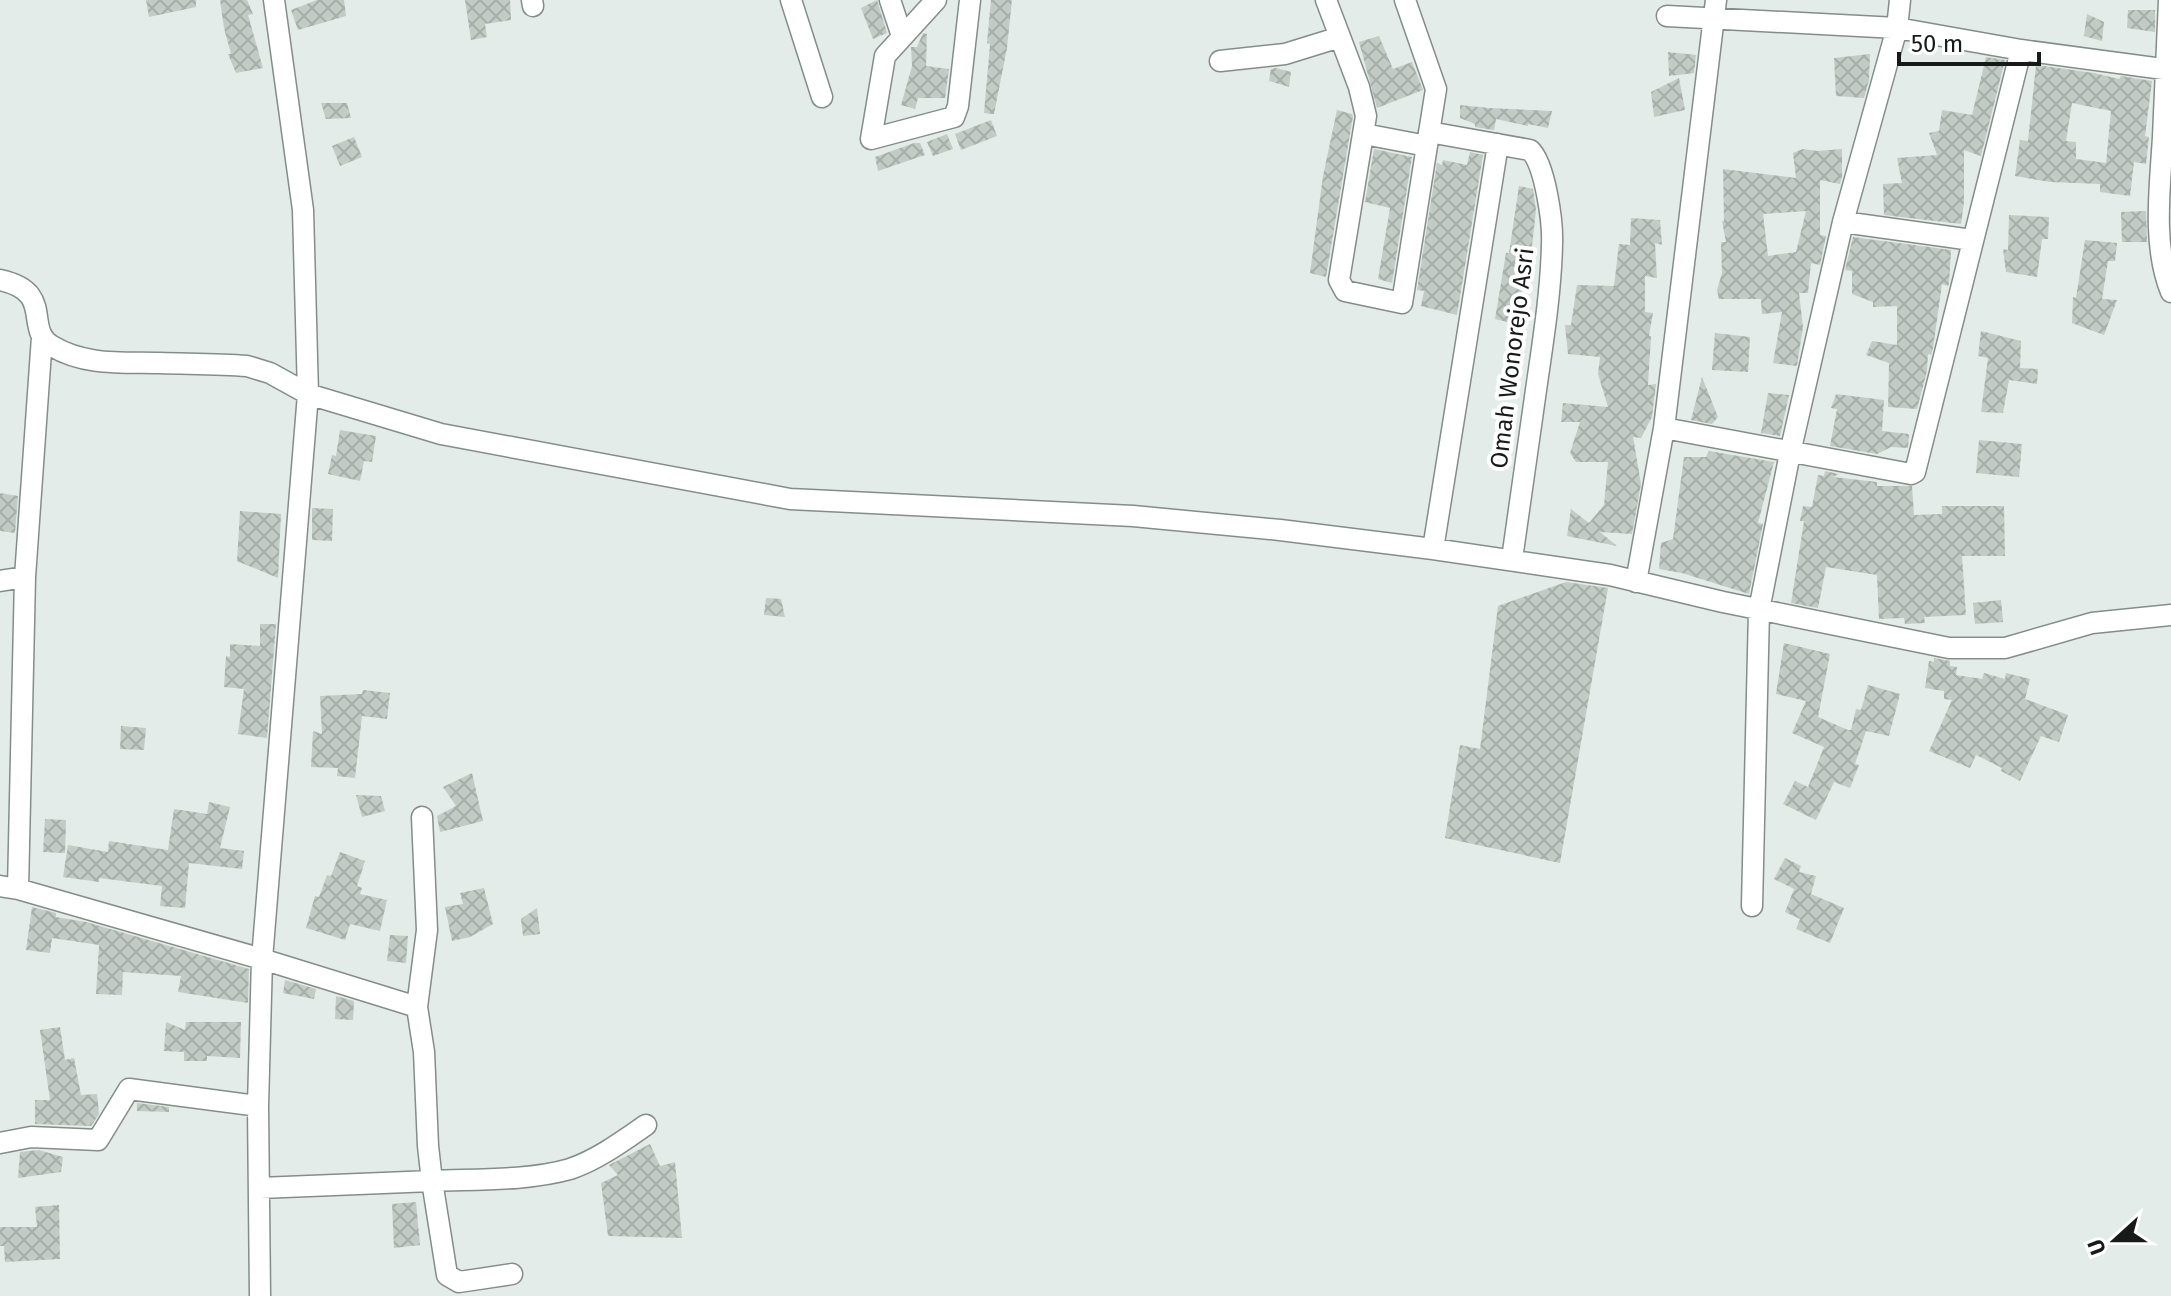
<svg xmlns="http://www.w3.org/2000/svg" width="2171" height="1296" viewBox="0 0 2171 1296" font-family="'Fira Sans',sans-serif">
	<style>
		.building { fill: url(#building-cross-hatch); fill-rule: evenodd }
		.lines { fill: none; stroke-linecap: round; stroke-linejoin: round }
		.minor-casing { stroke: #848d89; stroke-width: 23 }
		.minor { stroke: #fff; stroke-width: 20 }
		.labels { text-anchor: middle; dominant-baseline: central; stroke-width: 8; stroke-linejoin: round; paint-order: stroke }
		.street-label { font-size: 24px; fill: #171a18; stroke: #fff }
	</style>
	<defs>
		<pattern id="building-cross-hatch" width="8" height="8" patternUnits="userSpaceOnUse" patternTransform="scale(2)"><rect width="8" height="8" fill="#c2cbc6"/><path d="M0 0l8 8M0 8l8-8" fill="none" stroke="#a6aea9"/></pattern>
	</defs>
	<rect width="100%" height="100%" fill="#e3ece8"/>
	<path class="building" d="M146 0H196V7L149 17Z
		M220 0H247L253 14 248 15 263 68 236 73 228 54H231L224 28Z
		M317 0H344L346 16 298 30 291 10Z
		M465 0H510L511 20 485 24 487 37 471 40Z
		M877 0 887 33 873 39 861 8Z
		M991 0H1012L1007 48 994 114 984 113 990 44 987 43Z
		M2128 10H2155V32L2127 28Z
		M2087 14 2104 22 2102 41 2084 36Z
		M923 33 927 34 926 66 949 69 945 98H918L915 109 901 105 912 66 911 47H917Z
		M1379 36 1393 69 1412 62 1423 90 1377 108 1359 42Z
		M1668 52 1696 55 1694 73 1669 76Z
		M1870 54 1869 80 1864 98 1836 96 1834 58Z
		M1986 57 2005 60 1981 156 1964 150V202L1961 224 1884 215 1883 184 1902 183 1897 158 1937 155 1929 133 1939 131 1942 110 1972 115Z
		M2036 65 2094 73 2119 79 2121 76 2152 81 2145 136 2149 137 2146 164 2134 162 2130 196 2100 192V184L2050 182 2015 176 2020 140 2028 141ZM2072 103 2111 111 2106 163 2076 159V142L2066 141Z
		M1276 68 1291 72 1289 87 1269 81 1271 69Z
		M1679 78 1685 110 1654 117 1651 92Z
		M321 103H347L351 118 326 119Z
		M1460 105 1489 108 1552 111 1548 128 1528 124V126L1496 119 1494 130 1475 127V124L1460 118Z
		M1337 110 1352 114 1353 116 1326 277 1310 273 1323 176Z
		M991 120 997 136 961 150 955 134Z
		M947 134 953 149 933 156 927 142Z
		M354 137 362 157 340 166 332 146Z
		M914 143H920L925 155 878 171 875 157Z
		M1374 149 1412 157 1392 283 1378 279 1390 208 1365 202Z
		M1803 149 1817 151 1842 149V176L1840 184 1820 180V235L1826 236 1820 265 1811 263 1808 293H1799L1803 327 1797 366 1773 363 1782 312 1762 314 1761 299H1719L1717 290 1722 273 1721 242H1726L1722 221H1724L1723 169 1796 178 1793 153ZM1806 211 1796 252 1768 256 1763 214Z
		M1470 152 1483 155 1457 315 1421 306 1424 291 1417 290 1437 163 1442 165 1443 160 1467 165Z
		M1519 186 1533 189 1536 210 1531 255H1528L1516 324 1495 319 1506 253H1509Z
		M2146 211 2147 242H2122L2121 212Z
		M2009 215 2049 217 2048 239H2042L2037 277 2006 272 2003 249 2008 250Z
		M1631 218 1660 220 1662 245 1655 243 1657 278 1645 276V312L1653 313 1649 336H1651L1648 385 1656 384 1652 417 1641 438 1633 437 1641 484 1632 534 1600 532 1617 546 1567 536 1571 509 1589 523 1604 505 1608 462H1576L1570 453 1580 422H1561L1563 403 1608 407 1598 374 1600 357 1568 354 1565 325H1571L1577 285 1614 286 1619 244 1630 245Z
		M1853 237 1951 250 1949 284 1948 286 1942 284 1933 348 1931 355 1928 354 1927 371 1917 409 1888 407 1889 363 1866 355 1872 341 1897 345V306L1873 307V302L1852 294V271L1845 270Z
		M2085 240 2117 243 2115 261H2108L2102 299 2117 300 2104 335 2072 323 2073 297 2076 298Z
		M1981 331 2021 341 2020 368 2038 369 2037 384 2009 380 2003 413 1981 412 1988 358 1978 356Z
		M1715 333 1750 337 1748 372 1712 370Z
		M1702 377 1718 417 1712 424 1691 420Z
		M1768 393 1789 395 1780 436 1761 433Z
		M1836 394 1884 400 1882 431 1909 434 1908 448 1891 447 1877 454 1830 446 1837 409 1831 408Z
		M340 430 376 436 372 462 364 461 360 481 328 474 332 455 336 456Z
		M1979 440 2022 444 2019 477 1976 473Z
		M1709 451 1774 462 1758 523 1763 524 1749 594 1682 573 1659 569 1661 543 1673 539 1684 457H1706Z
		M1825 471 1839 474 1833 477 1877 482V486H1912L1914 515 1942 514V506H2004L2005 556H1962L1966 615 1924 617 1925 623 1905 624 1904 618 1879 619 1877 575 1826 567 1818 608 1791 603 1804 521H1800L1803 506 1812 507 1818 475 1824 476Z
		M0 493 18 496 15 533 0 531Z
		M312 508 333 509 332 541 312 540Z
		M240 511 281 514 278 578 237 561Z
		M1566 582 1608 588 1560 863 1445 838 1460 745 1480 749 1498 606Z
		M766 598 781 599 785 617 764 615Z
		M2001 600 2003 622 1975 624 1973 603Z
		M260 624H276L267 738 238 734 244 689 224 687 226 656 230 657V644L260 646Z
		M1784 643 1830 654 1818 717 1848 730H1851L1856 709 1861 710 1868 685 1900 694 1889 736 1866 731 1855 764 1859 765 1850 788 1834 782 1816 820 1783 804 1795 781 1808 787 1824 747 1792 733 1806 701 1776 694Z
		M1934 658 1950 661V666L1957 667 1956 675 1982 679 1984 673 2005 679 2006 673 2030 679 2025 699 2068 715 2059 742 2041 736 2020 781 2001 771 2002 768 1976 755 1970 768 1929 751 1952 700 1944 699V691L1925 688 1929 661 1934 662Z
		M363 690 390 693 387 719 362 716 355 778 337 776 338 768 311 767 313 731 322 734 320 696 362 694Z
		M121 726 146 728 144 750 120 749Z
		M472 773 483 821 440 832 437 816 456 806 443 787Z
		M356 795 381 796 385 811 362 817Z
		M209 802 230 807 220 848 244 851 242 869 189 863 185 908 160 906 162 886 99 878V882L63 877 68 845 108 852 109 841 168 850 174 809 207 814Z
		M45 819 66 820 65 853 43 852Z
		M340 852 365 861 357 886 362 888 360 894 387 900 380 931 350 924 345 940 306 928 315 896 319 897 327 875 331 876Z
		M1785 858 1801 866 1799 872 1816 876 1811 894 1844 908 1830 943 1796 929 1800 919 1785 912 1794 889 1774 879Z
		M484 888 493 924 470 937 452 941 445 907 463 904 460 893Z
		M32 907 56 913V917L86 922 249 969 248 1003 178 992 181 976 123 972 122 995 96 994 99 945 52 938 50 953 26 950Z
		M537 908 540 934 523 936 521 919Z
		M390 935 408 936 406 963 387 961Z
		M285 980 316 989 314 999 283 993Z
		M336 996 354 1001 353 1020 335 1019Z
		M166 1022 185 1030 186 1022H241L240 1058 207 1056V1061H184V1052L164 1051Z
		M60 1027 65 1060 74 1058 81 1095 97 1094 99 1114 91 1126 35 1124V1100H50L40 1030Z
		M137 1103 169 1107V1112L137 1111Z
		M650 1144 660 1166 675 1162 682 1238 608 1236 601 1183 618 1175 609 1165Z
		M39 1150 63 1157 61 1172 18 1178 20 1152Z
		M416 1202 420 1245 394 1248 392 1204Z
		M59 1205 60 1259 5 1262 4 1246H0V1227H37L35 1207Z"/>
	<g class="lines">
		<defs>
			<path id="minor" d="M532 0 533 6
				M791 0 822 97
				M890 0 902 36
				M936 0 885 56 871 139 954 117 958 106 970 0
				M1326 0 1359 87 1366 116 1339 280 1345 291 1402 303 1436 89 1405 0
				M2169 0C2167 46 2165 92 2163 137 2160 187 2152 245 2171 292
				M1667 16 1897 28 2021 50 2171 70
				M1220 61 1285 54 1340 37
				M1429 132 1530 150C1545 164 1553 222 1552 244 1551 292 1543 341 1536 390 1528 446 1520 503 1512 559
				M1364 134 1427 146
				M1843 222 1972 240
				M0 280C56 292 23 329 52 346 85 366 123 362 160 363 189 364 218 364 247 366L270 373 308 394 441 434 790 499 1133 516 1280 530 1433 549 1610 575 1723 602 1949 648H2005L2092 623 2171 615
				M1664 428 1911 474 1915 472 2021 50
				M1433 549 1498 144
				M0 581 25 577
				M1636 582 1664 428 1716 0
				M422 817 427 930 417 1007 424 1052 428 1146 432 1181C475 1179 528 1181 570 1169 597 1160 623 1141 646 1125
				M0 886 18 889 262 959 417 1007
				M18 889 25 577 42 337
				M1752 906 1759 610 1790 453 1843 222 1897 28 1900 0
				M0 1143 31 1137 98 1140 129 1089 258 1106
				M260 1188 432 1181 447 1275 459 1282 512 1274
				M260 1296 258 1106 262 959 308 394 303 210 274 0"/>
		</defs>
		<use href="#minor" class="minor-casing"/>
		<use href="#minor" class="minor"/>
	</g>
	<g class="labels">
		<g class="street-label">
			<text transform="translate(1512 358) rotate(-83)">Omah Wonorejo Asri</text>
		</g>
	</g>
	<g transform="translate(2115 1240) rotate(249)" stroke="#ffffff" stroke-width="6" paint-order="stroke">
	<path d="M0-6L14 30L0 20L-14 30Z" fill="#171a18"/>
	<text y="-12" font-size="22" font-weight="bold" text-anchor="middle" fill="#171a18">U</text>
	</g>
	<path d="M1899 52v12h140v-12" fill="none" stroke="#171a18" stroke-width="4"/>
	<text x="1911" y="52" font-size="24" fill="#171a18" stroke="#ffffff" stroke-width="6" paint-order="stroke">50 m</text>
</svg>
